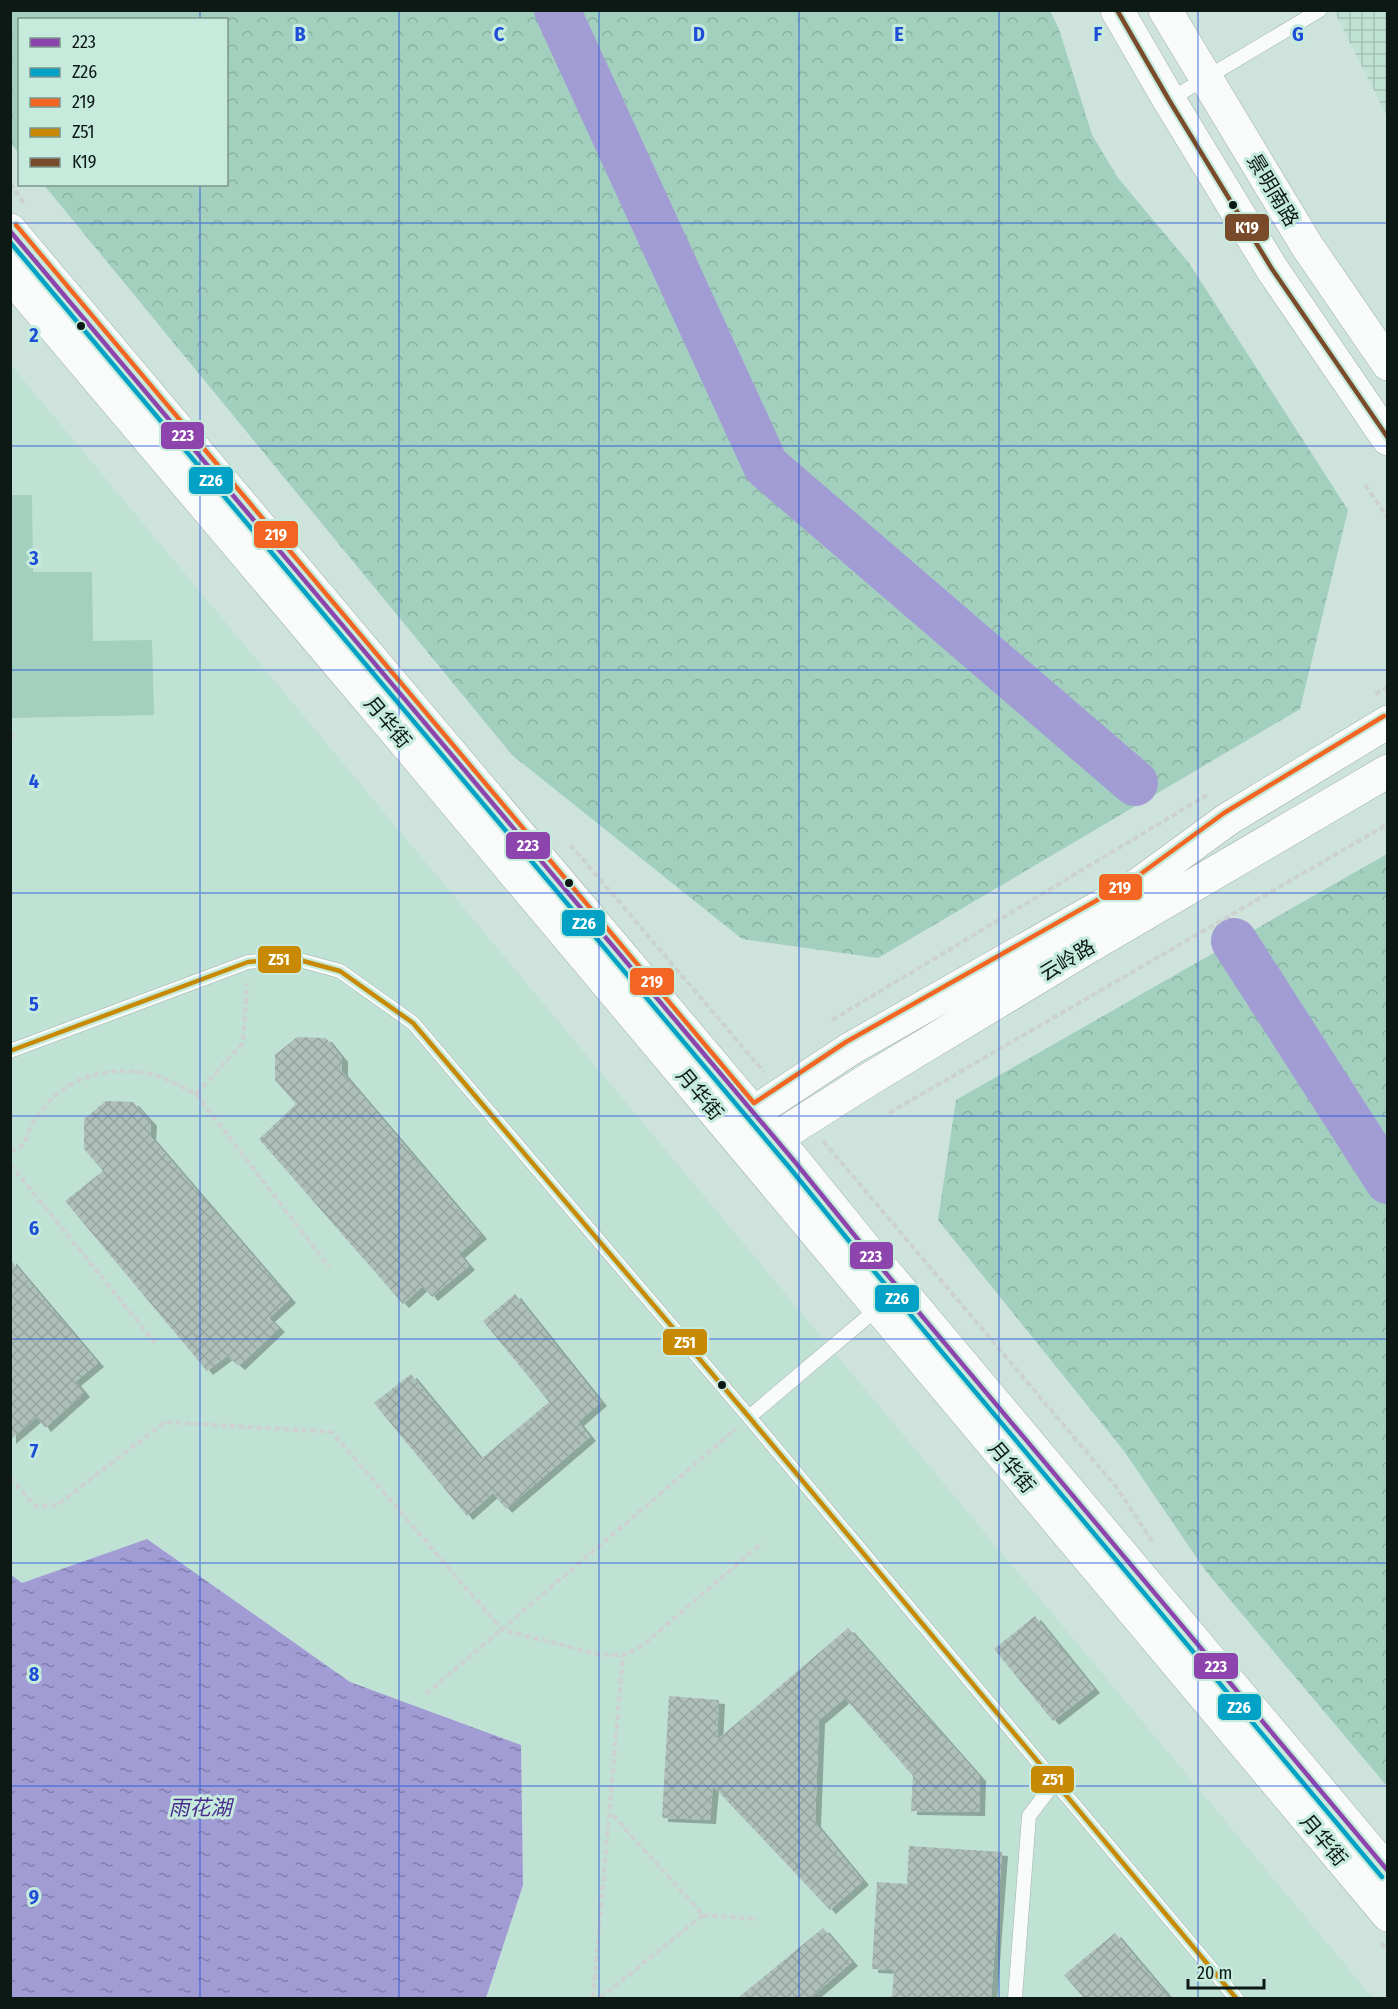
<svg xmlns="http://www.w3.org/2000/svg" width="1398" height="2009" viewBox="0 0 1398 2009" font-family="'Fira Sans Condensed','Noto Sans SC',sans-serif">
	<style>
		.built { fill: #c0e2d4 }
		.industrial { fill: url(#industrial-grid) }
		.forest { fill: url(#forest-crowns) }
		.garden { fill: #a2cfbe }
		.water { fill: url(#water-ripples) }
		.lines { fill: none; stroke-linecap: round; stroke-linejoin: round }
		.river { stroke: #a29cd5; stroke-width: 46 }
		.building { fill: url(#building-cross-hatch); filter: url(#shadow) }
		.service-casing { stroke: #a0b0aa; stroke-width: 15 }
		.tertiary-casing { stroke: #a0b0aa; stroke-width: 34 }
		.path { stroke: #ccd2d0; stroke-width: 4; stroke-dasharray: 6 3; stroke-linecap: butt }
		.service { stroke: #f8fbfa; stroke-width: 14 }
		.tertiary { stroke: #f8fbfa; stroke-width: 33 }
		.bus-1-casing { stroke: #c6ebdc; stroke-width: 9 }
		.bus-2-casing { stroke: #c6ebdc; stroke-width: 9 }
		.bus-3-casing { stroke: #c6ebdc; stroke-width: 9 }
		.bus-4-casing { stroke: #c6ebdc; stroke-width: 9 }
		.bus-5-casing { stroke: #c6ebdc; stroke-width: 9 }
		.bus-1 { stroke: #8e44ad; stroke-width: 4.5 }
		.bus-2 { stroke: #01a2c5; stroke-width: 4.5 }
		.bus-3 { stroke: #f26522; stroke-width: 4.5 }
		.bus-4 { stroke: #c88a04; stroke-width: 4.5 }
		.bus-5 { stroke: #7a4b2a; stroke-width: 4.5 }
		.grid { fill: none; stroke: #1d4ed8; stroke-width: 1.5; stroke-opacity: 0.55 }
		.bus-dot { fill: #0c1914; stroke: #c6ebdc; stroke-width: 2 }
		.labels { text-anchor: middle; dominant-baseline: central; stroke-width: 6; stroke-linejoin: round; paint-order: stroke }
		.street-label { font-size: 20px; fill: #0c1914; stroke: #c6ebdc }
		.water-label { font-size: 21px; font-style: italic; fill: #492b8e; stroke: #c6ebdc }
		.grid-label { font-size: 20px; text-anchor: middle; font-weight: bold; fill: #1d4ed8; stroke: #c6ebdc; stroke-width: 6; stroke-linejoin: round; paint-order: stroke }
		.line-badge { stroke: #c6ebdc; stroke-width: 2 }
		.badge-label { font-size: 16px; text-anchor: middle; font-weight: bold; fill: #fff }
	</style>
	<defs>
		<pattern id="industrial-grid" width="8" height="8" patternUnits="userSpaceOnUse" patternTransform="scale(1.5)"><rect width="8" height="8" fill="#c0e2d4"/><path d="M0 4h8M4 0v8" fill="none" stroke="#a4c1b5"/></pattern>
		<pattern id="forest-crowns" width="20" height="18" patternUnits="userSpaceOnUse" patternTransform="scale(1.5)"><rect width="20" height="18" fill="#a2cfbe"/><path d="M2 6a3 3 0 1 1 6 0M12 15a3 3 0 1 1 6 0" fill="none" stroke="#8ab1a2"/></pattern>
		<pattern id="water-ripples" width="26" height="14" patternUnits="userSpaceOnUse" patternTransform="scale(1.5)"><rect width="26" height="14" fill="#a29cd5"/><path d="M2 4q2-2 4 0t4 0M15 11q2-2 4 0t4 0" fill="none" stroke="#827eac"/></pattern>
		<pattern id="building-cross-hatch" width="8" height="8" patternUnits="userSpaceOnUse" patternTransform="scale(1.5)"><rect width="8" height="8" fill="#afbfb9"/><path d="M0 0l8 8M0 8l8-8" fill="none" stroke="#95a49e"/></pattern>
		<filter id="shadow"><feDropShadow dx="6" dy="4" stdDeviation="0" flood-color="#0004"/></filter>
	</defs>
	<rect width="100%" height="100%" fill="#cee3db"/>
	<path class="built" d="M11 365 1373 1998H11Z"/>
	<path class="industrial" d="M1334 11H1387V116Z"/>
	<path class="forest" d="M10 11H1050L1059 29 1092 135 1118 178 1189 263 1348 510 1300 709 878 958 742 939 512 755 44 185 226 184V20H20L19 154 11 143Z
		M1387 854V1786L1205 1570 1124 1451 938 1220 956 1100Z"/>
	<path class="garden" d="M11 495H32L33 572H92L93 641 152 640 154 715 11 718Z"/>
	<path class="water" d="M147 1539 350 1682 521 1745 523 1885 486 1998H11V1575L22 1583Z"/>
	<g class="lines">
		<path class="river" d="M557 10 766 466 1135 783
			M1234 941 1388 1181"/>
	</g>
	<path class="building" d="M297 1037 326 1038 342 1058V1072L481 1235 459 1254 469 1266 432 1297 423 1286 403 1304 259 1139 296 1104 275 1080V1055Z
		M106 1101 133 1102 151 1122 150 1136 290 1299 269 1318 279 1328 239 1366 227 1356 207 1371 65 1201 103 1171 84 1149V1119Z
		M10 1259 98 1363 75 1382 84 1393 45 1428 37 1417 10 1440Z
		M515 1294 601 1402 578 1422 590 1437 506 1509 493 1493 467 1516 374 1403 411 1374 481 1459 549 1402 483 1321Z
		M1035 1616 1094 1689 1053 1721 994 1649Z
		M848 1628 980 1777 979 1812 911 1811 913 1776 845 1698 819 1720 815 1823 863 1881 830 1910 713 1786 710 1820 662 1818 669 1696 719 1700 717 1740Z
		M909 1846 1002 1852 991 1998H892L894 1970 872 1969 877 1882 907 1884Z
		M823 1928 852 1962 810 1998H738Z
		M1115 1933 1170 1998H1084L1064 1975Z"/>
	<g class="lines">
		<defs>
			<path id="service" d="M1169 100 1320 10
				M10 1051 248 962 292 958 340 971 413 1023 749 1417 1236 1998
				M749 1417 878 1308
				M1015 1998 1029 1816 1054 1783"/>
			<path id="tertiary" d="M1117 10 1169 100 1272 269 1388 439
				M1165 10 1307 246 1388 364
				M10 230 795 1162 864 1247 1388 1872
				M10 275 413 752 1388 1915
				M737 1126 753 1113 850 1049 1135 887 1228 819 1388 722
				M759 1153 775 1139 868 1080 1083 950 1388 771"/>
		</defs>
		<use href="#service" class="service-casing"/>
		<use href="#tertiary" class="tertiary-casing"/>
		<path class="path" d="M10 183 25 205
			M1365 485 1388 518
			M1375 694 1388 687
			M10 733 15 738
			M570 845 580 856 764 1072
			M832 1020 1207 795
			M196 1094 329 1267
			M889 1113 1388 824
			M823 1141 1117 1488 1152 1541
			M10 1151C30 1146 25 1134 34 1121 40 1113 47 1103 55 1096 83 1070 128 1065 163 1078 174 1082 185 1089 196 1094L243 1043 247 983
			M10 1164 155 1343
			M10 1477 35 1506 57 1505 165 1422 332 1432 502 1630 602 1655H623L642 1646 762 1543
			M426 1694 736 1429
			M703 1915 758 1919
			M1381 1943 1388 1951
			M593 1998 623 1655
			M600 1998 703 1915 610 1812"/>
		<use href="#service" class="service"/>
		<use href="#tertiary" class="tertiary"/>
		<defs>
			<path id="bus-1" d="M10 231 795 1162 864 1247 1388 1871"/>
			<path id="bus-2" d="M10 242 789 1167 858 1252 1382 1877"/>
			<path id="bus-3" d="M16 225 754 1103 846 1042 1131 881 1224 813 1384 716"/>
			<path id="bus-4" d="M10 1051 248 962 292 958 340 971 413 1023 749 1417 1236 1998"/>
			<path id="bus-5" d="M1117 10 1169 100 1272 269 1388 438"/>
		</defs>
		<use href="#bus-1" class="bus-1-casing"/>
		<use href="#bus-2" class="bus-2-casing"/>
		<use href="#bus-3" class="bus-3-casing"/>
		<use href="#bus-4" class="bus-4-casing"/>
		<use href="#bus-5" class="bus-5-casing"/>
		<use href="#bus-1" class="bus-1"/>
		<use href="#bus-2" class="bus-2"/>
		<use href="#bus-3" class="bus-3"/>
		<use href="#bus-4" class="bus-4"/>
		<use href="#bus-5" class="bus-5"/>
	</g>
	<path class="grid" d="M200 10V20M399 10V1998M599 10V1998M799 10V1998M999 10V1998M1198 10V1998M200 184V1998M10 223H1388M10 446H1388M10 670H1388M10 893H1388M10 1116H1388M10 1339H1388M10 1563H1388M10 1786H1388"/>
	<g class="bus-dot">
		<circle cx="1233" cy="205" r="5"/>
		<circle cx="81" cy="326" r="5"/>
		<circle cx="569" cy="883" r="5"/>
		<circle cx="722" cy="1385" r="5"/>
	</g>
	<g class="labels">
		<g class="street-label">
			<text transform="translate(1273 190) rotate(59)">景明南路</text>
			<text transform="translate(388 722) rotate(50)">月华街</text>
			<text transform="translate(1067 960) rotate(-31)">云岭路</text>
			<text transform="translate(700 1094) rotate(50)">月华街</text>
			<text transform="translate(1012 1467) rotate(50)">月华街</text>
			<text transform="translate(1324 1840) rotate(50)">月华街</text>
		</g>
		<g class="water-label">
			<text x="200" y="1808">雨花湖</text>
		</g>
	</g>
	<g class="grid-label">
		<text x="300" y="41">B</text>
		<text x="499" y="41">C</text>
		<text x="699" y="41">D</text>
		<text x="899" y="41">E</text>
		<text x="1098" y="41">F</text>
		<text x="1298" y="41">G</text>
		<text x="34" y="342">2</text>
		<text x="34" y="565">3</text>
		<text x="34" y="788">4</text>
		<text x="34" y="1011">5</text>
		<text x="34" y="1235">6</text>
		<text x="34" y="1458">7</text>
		<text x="34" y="1681">8</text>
		<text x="34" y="1904">9</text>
	</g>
	<g class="line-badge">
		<rect x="1224" y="213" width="46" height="29" rx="6" fill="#7a4b2a"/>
		<rect x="160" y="421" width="45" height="29" rx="6" fill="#8e44ad"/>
		<rect x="188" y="466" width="46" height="29" rx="6" fill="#01a2c5"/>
		<rect x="253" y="520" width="46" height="29" rx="6" fill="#f26522"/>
		<rect x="505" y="831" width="46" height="29" rx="6" fill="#8e44ad"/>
		<rect x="1098" y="873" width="45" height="28" rx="6" fill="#f26522"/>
		<rect x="561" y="909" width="45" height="28" rx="6" fill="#01a2c5"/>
		<rect x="257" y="945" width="45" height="29" rx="6" fill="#c88a04"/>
		<rect x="629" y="967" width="46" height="29" rx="6" fill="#f26522"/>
		<rect x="849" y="1241" width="45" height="29" rx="6" fill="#8e44ad"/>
		<rect x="874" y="1284" width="46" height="29" rx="6" fill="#01a2c5"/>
		<rect x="662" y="1328" width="46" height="28" rx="6" fill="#c88a04"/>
		<rect x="1193" y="1652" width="46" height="28" rx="6" fill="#8e44ad"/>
		<rect x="1217" y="1693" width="45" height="28" rx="6" fill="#01a2c5"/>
		<rect x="1030" y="1765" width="45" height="29" rx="6" fill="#c88a04"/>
	</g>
	<g class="badge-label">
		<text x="1247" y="233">K19</text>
		<text x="183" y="441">223</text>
		<text x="211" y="486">Z26</text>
		<text x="276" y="540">219</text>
		<text x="528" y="851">223</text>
		<text x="1120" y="893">219</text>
		<text x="584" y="929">Z26</text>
		<text x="279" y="965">Z51</text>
		<text x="652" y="987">219</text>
		<text x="871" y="1262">223</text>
		<text x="897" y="1304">Z26</text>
		<text x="685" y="1348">Z51</text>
		<text x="1216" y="1672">223</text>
		<text x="1239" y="1713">Z26</text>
		<text x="1053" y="1785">Z51</text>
	</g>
	<rect width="1398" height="2009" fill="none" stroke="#0c1914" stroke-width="24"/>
	<rect x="18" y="18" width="210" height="168" fill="#c6ebdc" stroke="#7c978c" stroke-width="1.5"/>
	<rect x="30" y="38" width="30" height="9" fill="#8e44ad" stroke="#7c978c" stroke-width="1.5"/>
	<text x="72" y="48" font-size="18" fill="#0c1914">223</text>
	<rect x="30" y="68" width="30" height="9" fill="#01a2c5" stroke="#7c978c" stroke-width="1.5"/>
	<text x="72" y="78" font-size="18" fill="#0c1914">Z26</text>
	<rect x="30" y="98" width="30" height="9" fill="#f26522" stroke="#7c978c" stroke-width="1.5"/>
	<text x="72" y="108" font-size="18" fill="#0c1914">219</text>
	<rect x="30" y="128" width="30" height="9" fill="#c88a04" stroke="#7c978c" stroke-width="1.5"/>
	<text x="72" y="138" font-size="18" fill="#0c1914">Z51</text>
	<rect x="30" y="158" width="30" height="9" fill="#7a4b2a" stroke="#7c978c" stroke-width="1.5"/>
	<text x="72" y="168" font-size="18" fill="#0c1914">K19</text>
	<path d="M1188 1979v9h76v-9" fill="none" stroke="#0c1914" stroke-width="3"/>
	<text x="1197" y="1979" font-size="18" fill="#0c1914" stroke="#c6ebdc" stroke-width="4.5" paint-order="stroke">20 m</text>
</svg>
